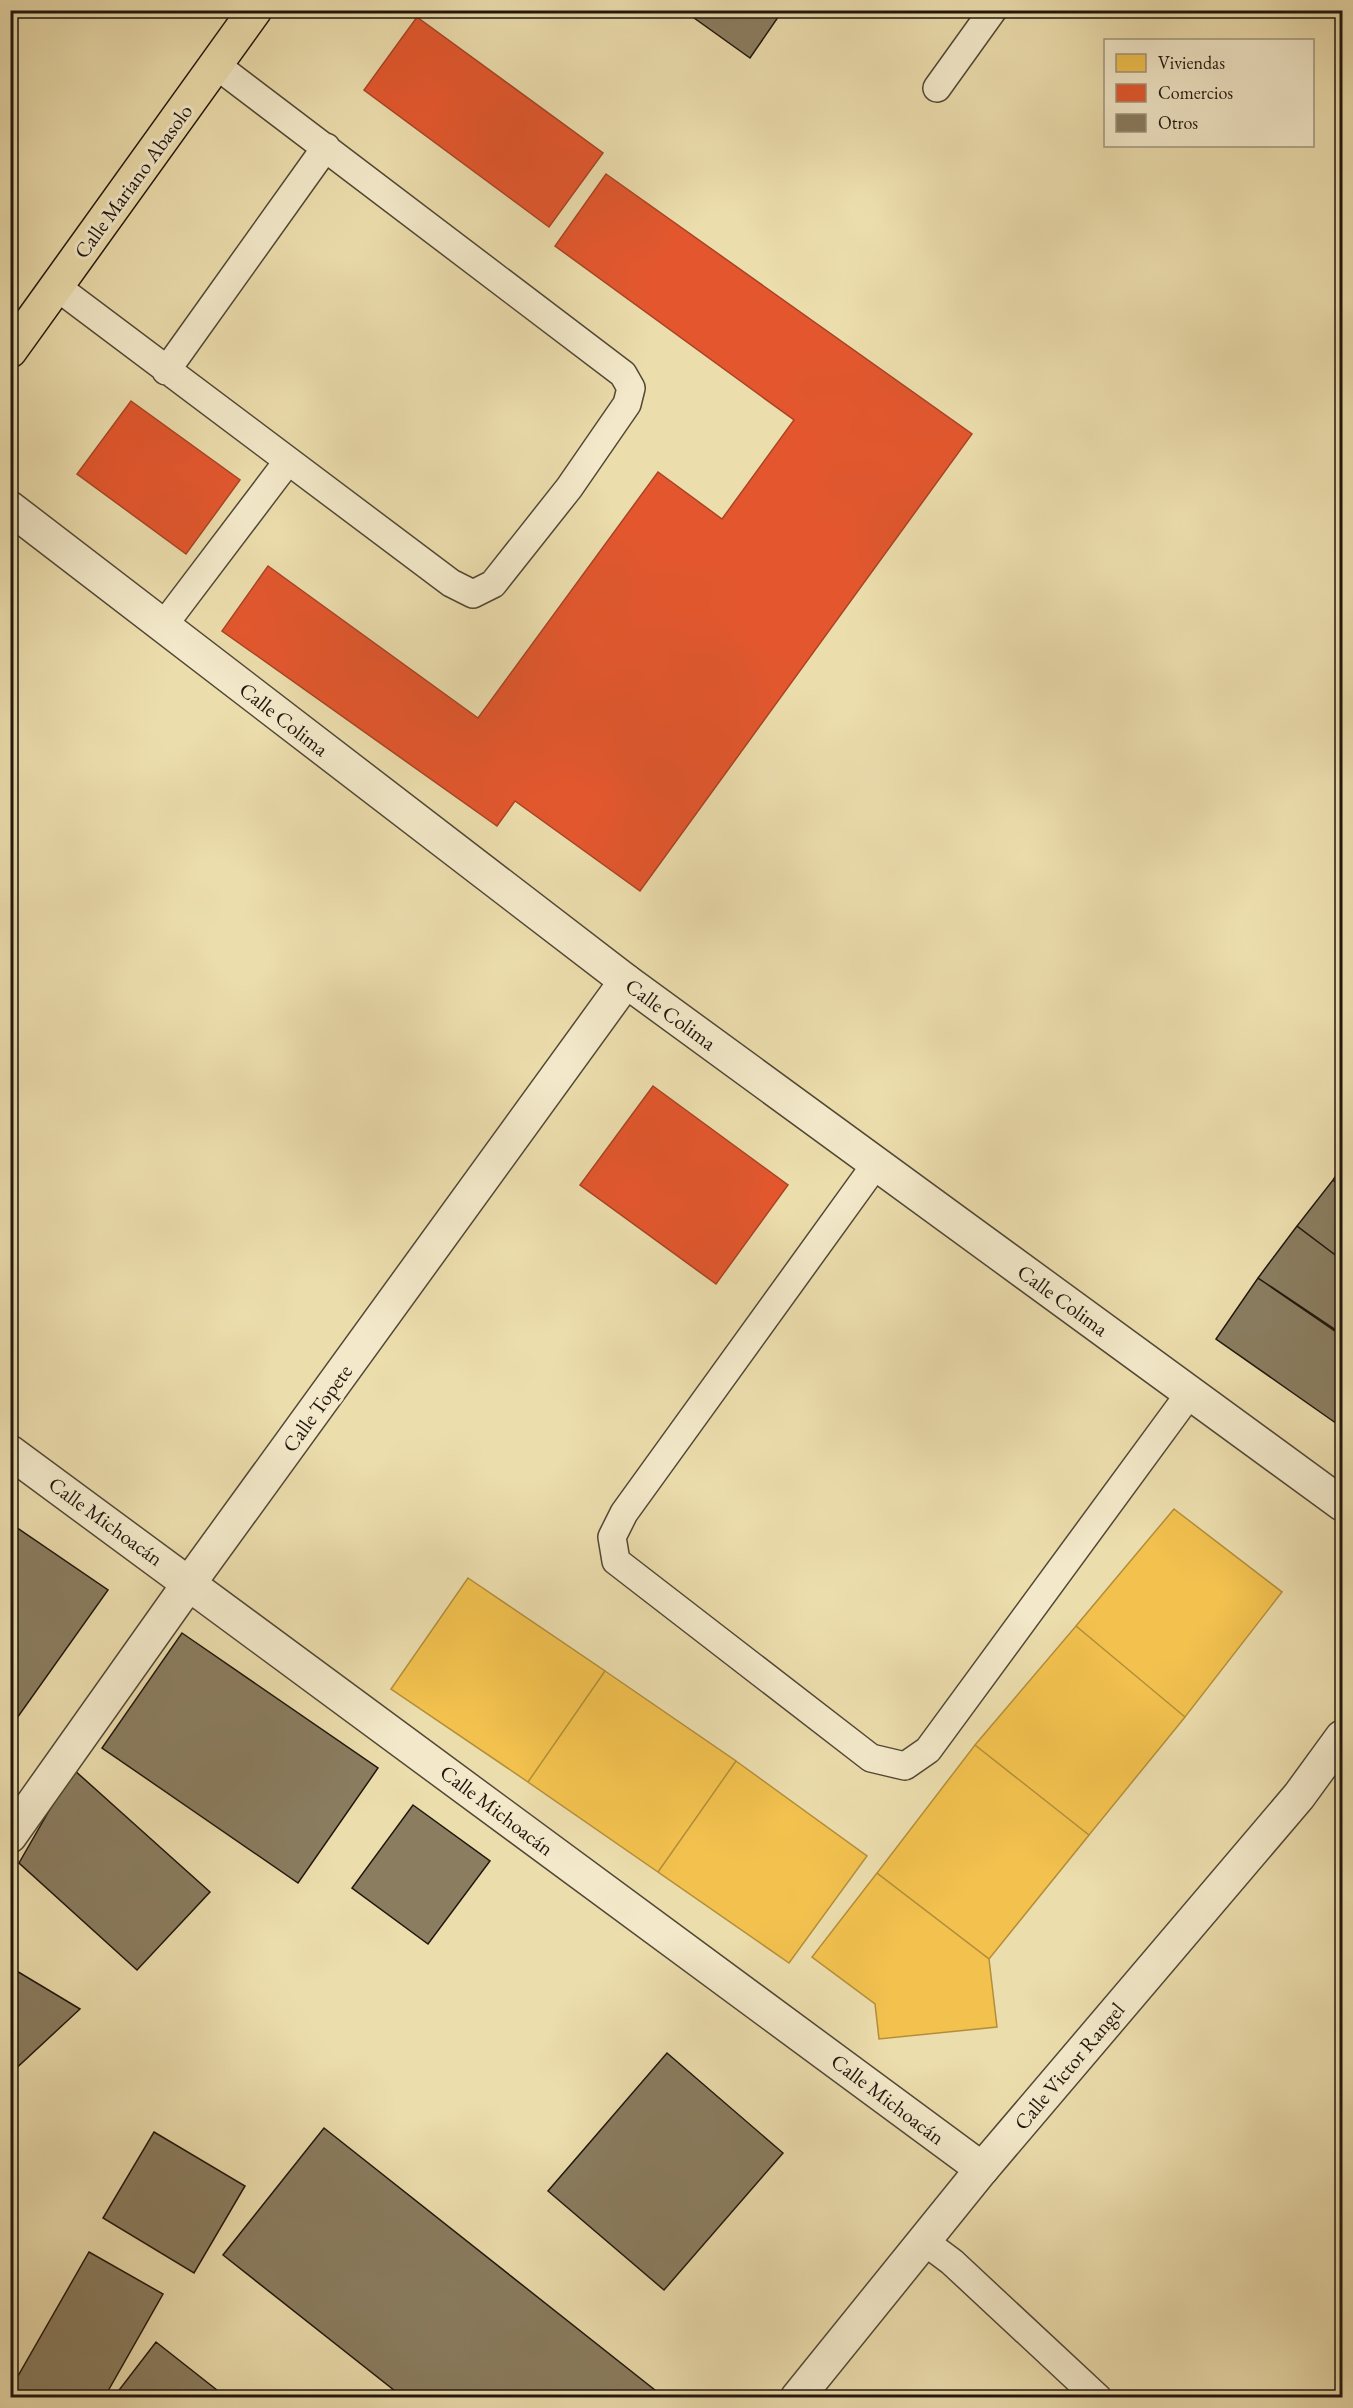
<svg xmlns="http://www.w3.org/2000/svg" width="1353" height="2408" viewBox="0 0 1353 2408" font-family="'EB Garamond',serif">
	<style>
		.homes { fill: #f2c14e; stroke: #b38e3a; stroke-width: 1.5 }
		.shops { fill: #e4572e; stroke: #a94424; stroke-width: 1.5 }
		.building { fill: #8a7d60; stroke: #1f160d; stroke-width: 1.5 }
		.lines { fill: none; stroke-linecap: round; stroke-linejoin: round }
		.service-casing { stroke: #524835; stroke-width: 30 }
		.minor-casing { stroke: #524835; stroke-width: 36 }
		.tertiary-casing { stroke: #524835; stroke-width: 36 }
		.primary-casing { stroke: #1f160d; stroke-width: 36 }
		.service { stroke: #f3e9ca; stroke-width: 27 }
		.minor { stroke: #f3e9ca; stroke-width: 33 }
		.tertiary { stroke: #f3e9ca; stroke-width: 33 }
		.primary { stroke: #ecddad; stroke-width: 33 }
		.labels { text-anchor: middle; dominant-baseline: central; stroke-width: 6; stroke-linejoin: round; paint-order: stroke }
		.street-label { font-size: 21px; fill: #1f160d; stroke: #f3e9ca }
	</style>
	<rect width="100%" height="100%" fill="#ecddad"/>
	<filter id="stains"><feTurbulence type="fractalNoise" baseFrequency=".00333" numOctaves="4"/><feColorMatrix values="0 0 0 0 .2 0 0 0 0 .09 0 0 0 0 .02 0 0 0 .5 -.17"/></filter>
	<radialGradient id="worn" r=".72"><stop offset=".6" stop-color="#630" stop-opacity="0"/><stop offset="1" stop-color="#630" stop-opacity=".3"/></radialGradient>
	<path class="homes" d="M1174 1509 1282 1592 1185 1717 1076 1626Z
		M468 1578 605 1671 528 1782 391 1689Z
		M1076 1626 1185 1717 1089 1835 975 1745Z
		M605 1671 736 1761 658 1872 528 1782Z
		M975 1745 1089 1835 989 1959 877 1873Z
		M736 1761 867 1856 789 1963 658 1872Z
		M877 1873 989 1959 997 2027 879 2039 875 2004 812 1957Z"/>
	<path class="shops" d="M417 17 603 153 549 227 364 90Z
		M606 174 972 434 640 891 515 801 497 826 222 631 268 566 478 718 658 472 722 519 794 420 555 246Z
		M131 401 240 480 186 554 77 474Z
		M653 1086 788 1185 716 1284 580 1185Z"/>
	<path class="building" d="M683 10H783L750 58Z
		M1342 1166V1187L1333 1180Z
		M1333 1180 1342 1188V1260L1297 1226Z
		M1297 1226 1342 1260V1334L1258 1278Z
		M1258 1278 1342 1336V1422L1340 1426 1216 1339Z
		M10 1523 108 1590 10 1728Z
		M182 1633 378 1768 298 1883 102 1748Z
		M73 1769 210 1892 137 1970 19 1863Z
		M413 1805 490 1861 428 1944 352 1888Z
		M10 1967 80 2009 10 2074Z
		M667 2053 783 2153 664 2290 548 2191Z
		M324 2128 665 2398H404L223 2255Z
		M154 2132 245 2186 194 2273 103 2218Z
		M89 2252 163 2294 104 2398H15L10 2395V2390Z
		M156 2342 227 2398H113Z"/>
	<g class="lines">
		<defs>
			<path id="service" d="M937 88 993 10
				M57 287 451 583 473 594 493 584 569 488 627 404 631 388 623 374 216 65
				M166 371 326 147
				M163 626 288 461
				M876 1164 624 1513 612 1537 616 1561 871 1758 905 1766 928 1750 1190 1393
				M924 2241 952 2262 1098 2398"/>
			<path id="minor" d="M10 1452 982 2169
				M10 1836 190 1582 626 981"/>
			<path id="tertiary" d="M10 508 626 981 1342 1504
				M797 2398 982 2169 1299 1796 1342 1737"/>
			<path id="primary" d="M10 351 255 10"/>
		</defs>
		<use href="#service" class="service-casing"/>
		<use href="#minor" class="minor-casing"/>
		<use href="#tertiary" class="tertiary-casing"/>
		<use href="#primary" class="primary-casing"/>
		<use href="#service" class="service"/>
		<use href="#minor" class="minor"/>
		<use href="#tertiary" class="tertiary"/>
		<use href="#primary" class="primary"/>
	</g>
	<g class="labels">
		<g class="street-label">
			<text transform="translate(133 181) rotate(-54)">Calle Mariano Abasolo</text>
			<text transform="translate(284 719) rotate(38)">Calle Colima</text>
			<text transform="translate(671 1014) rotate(36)">Calle Colima</text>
			<text transform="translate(1063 1300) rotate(36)">Calle Colima</text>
			<text transform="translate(317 1408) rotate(-54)">Calle Topete</text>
			<text transform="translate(106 1521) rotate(36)">Calle Michoacán</text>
			<text transform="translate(497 1810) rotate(37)">Calle Michoacán</text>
			<text transform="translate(1069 2066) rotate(-50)">Calle Victor Rangel</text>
			<text transform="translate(888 2099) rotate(37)">Calle Michoacán</text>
		</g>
	</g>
	<rect width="1353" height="2408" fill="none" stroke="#ecddad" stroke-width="36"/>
	<rect x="12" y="12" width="1329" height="2384" fill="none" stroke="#1f160d" stroke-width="3"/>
	<rect x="18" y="18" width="1317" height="2372" fill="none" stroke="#1f160d" stroke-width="1.5"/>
	<rect x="1104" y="39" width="210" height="108" fill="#f3e9ca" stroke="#9e957e" stroke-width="1.5"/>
	<rect x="1116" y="54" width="30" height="18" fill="#f2c14e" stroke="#9e957e" stroke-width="1.5"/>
	<text x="1158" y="69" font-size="18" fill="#1f160d">Viviendas</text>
	<rect x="1116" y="84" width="30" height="18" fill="#e4572e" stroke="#9e957e" stroke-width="1.5"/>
	<text x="1158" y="99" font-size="18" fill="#1f160d">Comercios</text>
	<rect x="1116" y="114" width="30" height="18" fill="#8a7d60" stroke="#9e957e" stroke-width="1.5"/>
	<text x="1158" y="129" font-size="18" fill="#1f160d">Otros</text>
	<rect width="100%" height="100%" filter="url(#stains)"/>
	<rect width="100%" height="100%" fill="url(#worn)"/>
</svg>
